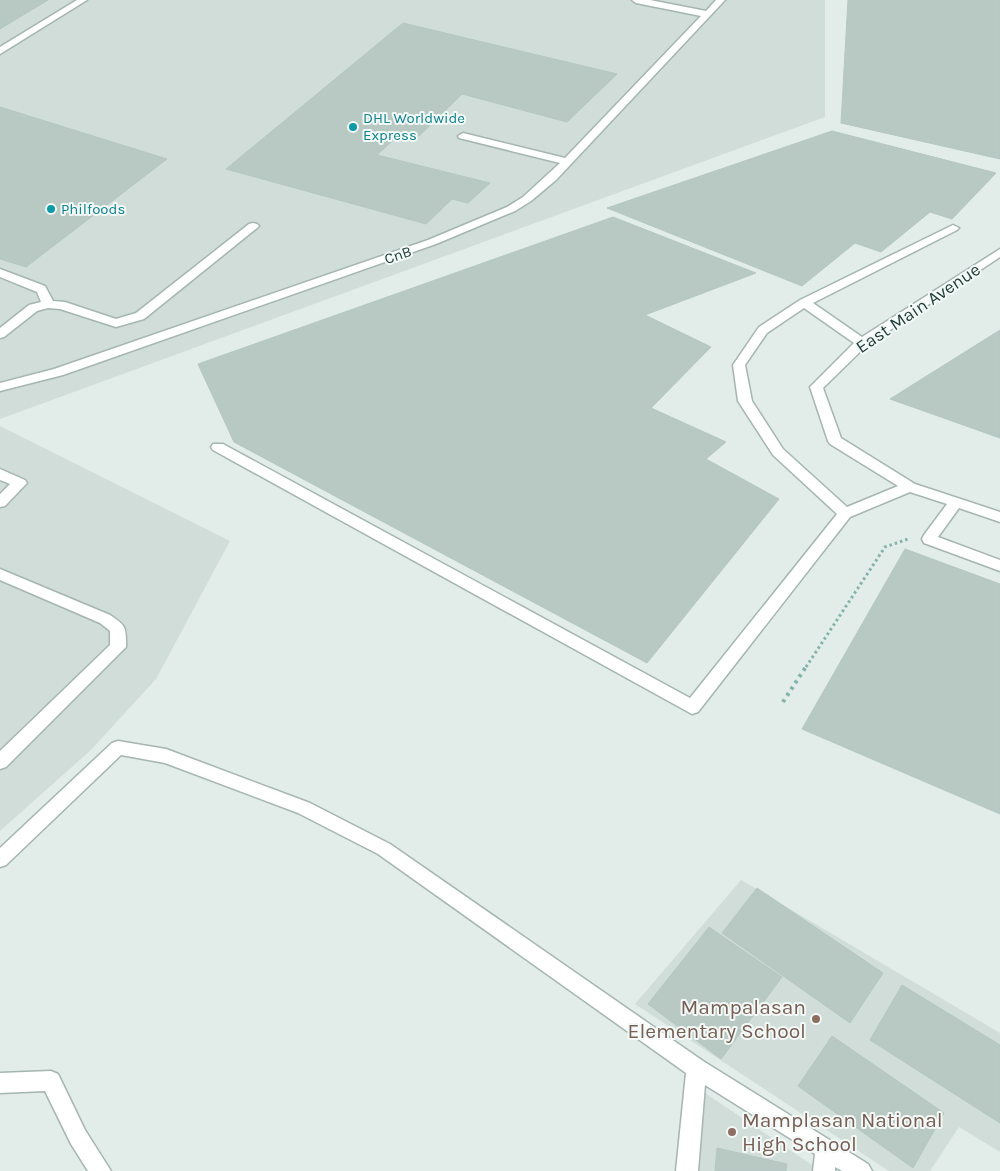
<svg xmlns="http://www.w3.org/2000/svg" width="1000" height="1171" viewBox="0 0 1000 1171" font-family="Karla,sans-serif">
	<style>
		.built { fill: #d1ddd9 }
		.building { fill: #b8c8c3; stroke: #b4c7c2 }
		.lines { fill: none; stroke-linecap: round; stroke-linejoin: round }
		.minor-casing { stroke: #a4b5b2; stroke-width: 3 }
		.path-far1 { stroke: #82b2a9; stroke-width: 3; stroke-dasharray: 2.5 3; stroke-linecap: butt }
		.path { stroke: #82b2a9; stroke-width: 4; stroke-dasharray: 3 4.5; stroke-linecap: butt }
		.minor { fill: #fff; fill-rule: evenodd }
		.culture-dot { fill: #0f9aa8; stroke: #f3f9f7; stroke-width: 2 }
		.education-dot { fill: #8d6e63; stroke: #f3f9f7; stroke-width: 2 }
		.labels { text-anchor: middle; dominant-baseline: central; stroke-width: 4; stroke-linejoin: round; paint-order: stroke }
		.far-culture-label { font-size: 15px; fill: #0d838f; stroke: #f3f9f7; text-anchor: start }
		.far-street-label { font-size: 15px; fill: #213f3b; stroke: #f3f9f7 }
		.street-label { font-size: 18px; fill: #213f3b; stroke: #f3f9f7 }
		.near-education-label { font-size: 21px; fill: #785e54; stroke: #f3f9f7; text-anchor: end }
	</style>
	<rect width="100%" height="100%" fill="#e2edea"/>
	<path class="built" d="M0 0H825V117L0 419Z
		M0 426 230 541 156 679 91 750 0 831Z
		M741 880 1000 1033V1152L959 1127 930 1171H889L635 1004Z
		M705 1093 821 1171H699Z"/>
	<path class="building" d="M0 0H48L0 29Z
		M848 0H1000V159L841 123Z
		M403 23 617 74 567 122 462 94 419 136 402 132 377 155 490 183 468 203 452 199 426 224 226 169Z
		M0 107 167 159 26 267 0 259Z
		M832 131 996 173 952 219 930 212 881 252 855 243 802 286 607 208Z
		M613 217 756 273 645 315 711 347 651 408 726 442 706 459 779 499 647 663 234 442 198 364Z
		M1000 330V438L890 399Z
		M905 549 1000 584V814L802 729Z
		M757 888 883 973 850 1023 722 933Z
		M709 927 782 977 721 1059 648 1004Z
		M902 985 1000 1045V1123L870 1040Z
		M832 1036 944 1113 913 1168 798 1086Z
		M717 1148 787 1164 786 1171H715Z"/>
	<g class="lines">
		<defs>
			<path id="minor" d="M77 0H87L0 54V47Z
				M632 0H650L706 11 716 0H725L556 180 531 201 515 211 436 244 63 375 0 391V383L54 369 428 240 507 207 523 197 560 163 459 138 458 136 463 133 565 158 701 16 636 3Z
				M253 223 257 224 259 226 257 228 144 319 116 327 60 309 48 308 37 311 4 337 0 338V328L29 305 41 302 37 292 0 277V269L45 286 53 301 65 302 116 319 136 313 249 224Z
				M953 225 959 228 957 230 813 303 862 337 1000 249V257L866 346 823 388 841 438 915 484 1000 512V522L959 508 938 537 1000 560V571L924 543 922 539 924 535 947 504 910 492 850 517 698 712 692 714 213 450 211 447 213 444H223L690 698 837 514 773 455 738 401 733 365 759 327 800 300ZM804 308 854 343 810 387 828 441 830 444 898 486 847 507 783 449 752 401 745 365 767 333Z
				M0 469 25 480 27 483 5 506 0 507V494L10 484 0 480Z
				M0 569 110 615C127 626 126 628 126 647L6 767 0 769V751L110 645V631L100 623 0 580Z
				M118 741 166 749 310 803 390 844 703 1061 868 1164 872 1171H842L835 1167V1171H813L815 1154 705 1085 698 1171H676L686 1073 378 854 298 813 165 763 121 755 6 865 0 867V848L112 743Z
				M51 1071 58 1074 85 1130 111 1171H88L71 1144 45 1091 0 1093V1073Z"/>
		</defs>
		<use href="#minor" class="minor-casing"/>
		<path class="path-far1" d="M806 667 885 547 908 539"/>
		<path class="path" d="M783 702 807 665"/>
		<use href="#minor" class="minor"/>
	</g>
	<g class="culture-dot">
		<circle cx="353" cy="127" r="5"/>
		<circle cx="51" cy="209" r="5"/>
	</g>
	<g class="education-dot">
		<circle cx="816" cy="1019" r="5"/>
		<circle cx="732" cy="1132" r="5"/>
	</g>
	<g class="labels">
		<g class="far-culture-label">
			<text x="363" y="118">DHL Worldwide<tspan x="363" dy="17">Express</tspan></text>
			<text x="61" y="209">Philfoods</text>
		</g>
		<g class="far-street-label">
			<text transform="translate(398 255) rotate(-19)">CnB</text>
		</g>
		<g class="street-label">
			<text transform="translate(918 308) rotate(-34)">East Main Avenue</text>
		</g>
		<g class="near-education-label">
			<text x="806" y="1007">Mampalasan<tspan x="806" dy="24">Elementary School</tspan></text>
			<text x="742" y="1120" text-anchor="start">Mamplasan National<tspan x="742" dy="24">High School</tspan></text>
		</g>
	</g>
</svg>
